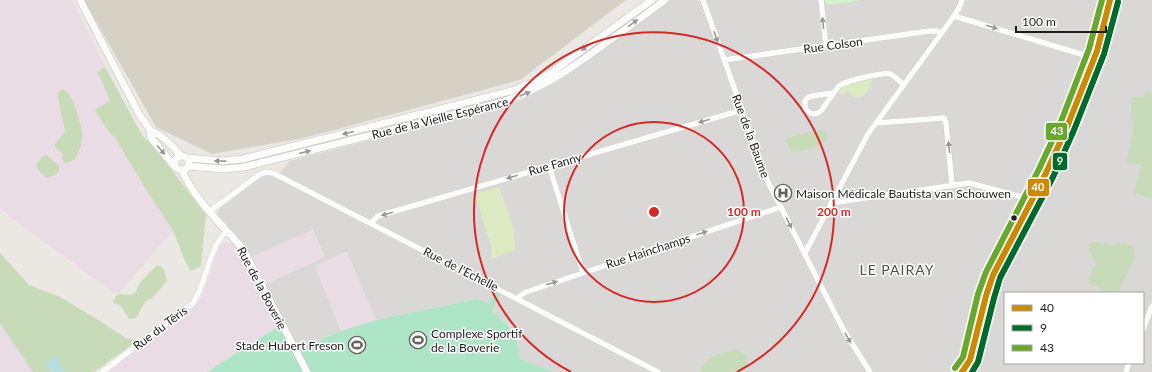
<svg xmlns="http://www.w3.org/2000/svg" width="1152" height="372" viewBox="0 0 1152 372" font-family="Lato,sans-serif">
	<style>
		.residential { fill: #dad8d6; fill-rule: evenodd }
		.industrial { fill: #e9dce5 }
		.religious { fill: #d9d8d6 }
		.construction { fill: #d5d2c5 }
		.grass { fill: #dceac1 }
		.forest { fill: #c8dbb8 }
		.park { fill: #d2f3cd }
		.pitch { fill: #ade5c6 }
		.water { fill: #b6dde0 }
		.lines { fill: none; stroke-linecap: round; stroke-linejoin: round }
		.minor-casing { stroke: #c3c2c0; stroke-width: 6 }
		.tertiary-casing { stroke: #c3c2c0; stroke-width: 8 }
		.secondary-casing { stroke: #96947c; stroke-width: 9 }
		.minor { stroke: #fcfcfb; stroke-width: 5.5 }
		.tertiary { stroke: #fcfcfb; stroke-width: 7 }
		.secondary { stroke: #f3f2e9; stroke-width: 8 }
		.bus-1-casing { stroke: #fff; stroke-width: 9 }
		.bus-2-casing { stroke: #fff; stroke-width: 9 }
		.bus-3-casing { stroke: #fff; stroke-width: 9 }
		.bus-1 { stroke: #cb8a06; stroke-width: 6 }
		.bus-2 { stroke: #006b2d; stroke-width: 6 }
		.bus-3 { stroke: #69a82f; stroke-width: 6 }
		.oneway { fill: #979797 }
		.ring { fill: none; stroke: #d62828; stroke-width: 2 }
		.bus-dot { fill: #1c1c1c; stroke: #fff; stroke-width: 1.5 }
		.labels { text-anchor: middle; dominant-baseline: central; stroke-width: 3; stroke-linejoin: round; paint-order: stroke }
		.street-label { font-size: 12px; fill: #1c1c1c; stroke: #fff }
		.poi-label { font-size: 12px; fill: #1c1c1c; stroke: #fff; text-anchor: start }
		.quarter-label { font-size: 14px; letter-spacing: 1px; fill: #4f4f4f; stroke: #fff }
		.centre { fill: #d62828; stroke: #fff; stroke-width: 2 }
		.ring-label { font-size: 12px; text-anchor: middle; font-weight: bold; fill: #d62828; stroke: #fff; stroke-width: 3; stroke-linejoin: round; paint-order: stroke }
		.line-badge { stroke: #fff; stroke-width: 1.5 }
		.badge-label { font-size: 11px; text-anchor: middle; font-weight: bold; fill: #fff }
	</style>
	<rect width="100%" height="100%" fill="#ebe8e4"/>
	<path class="residential" d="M669 0H697L699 1 703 0H1152V372H554L520 359 513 331 509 325 495 314 492 308 501 293 489 303 477 299 376 320 346 252 315 266 341 331 299 348 265 284 325 257 313 230 251 257 244 244 218 215 219 209 262 177 281 172 289 161 518 102 538 92 559 81ZM1005 293H1143V363H1005Z"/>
	<path class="industrial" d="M0 0H71L115 86 185 217 117 295 18 223 0 208Z
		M312 230 325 257 265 284 251 257Z
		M226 242 233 243 243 256 279 326 207 372H108L194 307 202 296 220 246Z
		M347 252 376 320 341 331 315 266Z
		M0 323 33 372H0Z"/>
	<path class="religious" d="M745 112 752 115V120L754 121 753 123 755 124 754 126 756 127 755 129 757 131V135L759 136 756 142Z"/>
	<path class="construction" d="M84 0H626L520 80 304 138 212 154 156 127Z"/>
	<path class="grass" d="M873 79 870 88 862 97H855L847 91 843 95 838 92 845 85Z
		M499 187 514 229 515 250 491 259V246L475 194Z"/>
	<path class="forest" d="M105 67 142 135 159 153 206 215 201 266 191 271 185 261 174 233 167 221 145 188 116 139 106 128 95 110 110 101 98 72Z
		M63 89C73 91 83 128 82 138 82 145 78 153 75 159L68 163 64 162 62 159 63 154 56 148 55 144 65 132 58 97 59 91Z
		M1146 90 1152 95V198L1134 193 1141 165 1126 162 1133 134 1131 105 1133 97H1144Z
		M825 129 826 140C816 148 803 153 790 151L786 141V138Z
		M47 155 59 166V171L55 175 46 178 37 168 36 165 42 157Z
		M1093 242 1114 245 1125 243 1134 247 1135 257 1120 290C1110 296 1099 288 1089 283L1091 270 1096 265 1090 253 1089 244Z
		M0 253 29 285 60 297 100 321 126 338 137 341 94 372H33L0 323Z
		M156 266H161L164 269 167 281 153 297 145 302 136 318 129 319 121 306 113 302 115 297 119 294 131 295 135 293 139 284Z
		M736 350 746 354 748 368 729 372H701C702 356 723 353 736 350Z"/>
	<path class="park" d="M825 0H863L826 5Z"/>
	<path class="pitch" d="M497 291 501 293 492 309C496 317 505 320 510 328 516 336 518 349 520 359L554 372H207L279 326 293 351 341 331 376 320 477 299 489 303Z"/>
	<path class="water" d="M57 355 61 362 59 363 65 372H51L45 363Z"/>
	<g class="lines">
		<defs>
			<path id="minor" d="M703 0 767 180 843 329 870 372
				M821 0 826 46
				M954 16 1094 58
				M724 60 930 31H937L941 33
				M833 93 812 96 807 98 805 101V108C809 114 815 116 821 111L838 87C843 81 883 72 890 74 895 76 899 81 903 84
				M876 123 944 118 946 123 952 185
				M549 166 583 273
				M831 203 969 183 1019 196 1031 202
				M210 211 259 175 266 172 273 173 658 372
				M371 223 378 216 742 110
				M805 253 868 134 954 16 959 8 962 0
				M518 299 520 296 526 292 781 207
				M1143 329 1152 306
				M102 372 193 303C208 281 207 250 227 231
				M1126 372 1129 363"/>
			<path id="tertiary" d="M80 0 139 114 151 131 150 135 152 139 175 167
				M151 131C162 135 173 146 181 156
				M175 163a7 7 0 1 1 14 0a7 7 0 1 1-14 0Z
				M187 158 223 161 243 159 511 91 539 80 552 72 652 0
				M188 166 224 169 244 167 488 106C535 94 568 71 606 43 626 29 645 15 665 0
				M182 170C191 192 209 212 225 229 232 237 240 244 245 253L307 372"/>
			<path id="secondary" d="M962 372 970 360 986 296 993 275 1046 173 1067 127 1097 51 1110 0"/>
		</defs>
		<use href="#minor" class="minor-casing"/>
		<use href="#tertiary" class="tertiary-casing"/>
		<use href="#secondary" class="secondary-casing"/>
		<use href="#minor" class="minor"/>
		<use href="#tertiary" class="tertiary"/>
		<use href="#secondary" class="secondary"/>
		<defs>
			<path id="bus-1" d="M962 372 970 360 986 296 993 275 1046 173 1067 127 1097 51 1110 0"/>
			<path id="bus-2" d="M972 372 978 362 994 298 1000 278 1053 177 1074 130 1104 54 1118 2"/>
			<path id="bus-3" d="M955 368 963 357 978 294 986 272 1039 169 1060 124 1089 49 1102 0"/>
		</defs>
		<use href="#bus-1" class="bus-1-casing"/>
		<use href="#bus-2" class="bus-2-casing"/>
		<use href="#bus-3" class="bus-3-casing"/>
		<use href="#bus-1" class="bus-1"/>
		<use href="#bus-2" class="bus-2"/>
		<use href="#bus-3" class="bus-3"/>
	</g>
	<defs><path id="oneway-solid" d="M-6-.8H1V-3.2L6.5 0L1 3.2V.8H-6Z"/></defs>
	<g class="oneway">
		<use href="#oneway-solid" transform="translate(633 23) rotate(-36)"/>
		<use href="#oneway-solid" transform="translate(823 23) rotate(-96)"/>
		<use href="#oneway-solid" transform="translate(992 27) rotate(17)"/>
		<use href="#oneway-solid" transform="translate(716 37) rotate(71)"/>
		<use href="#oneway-solid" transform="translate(586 47) rotate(144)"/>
		<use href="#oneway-solid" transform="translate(525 94) rotate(-23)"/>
		<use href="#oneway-solid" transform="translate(704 121) rotate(164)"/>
		<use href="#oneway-solid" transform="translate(348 133) rotate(166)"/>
		<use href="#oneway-solid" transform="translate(949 147) rotate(-96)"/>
		<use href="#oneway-solid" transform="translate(161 150) rotate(49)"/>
		<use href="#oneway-solid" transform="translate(305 152) rotate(-14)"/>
		<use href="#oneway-solid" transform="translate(220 161) rotate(-179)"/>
		<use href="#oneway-solid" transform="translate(512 177) rotate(164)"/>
		<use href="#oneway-solid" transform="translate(387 214) rotate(164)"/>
		<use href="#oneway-solid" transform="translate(789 223) rotate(62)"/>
		<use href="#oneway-solid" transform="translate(702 233) rotate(-18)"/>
		<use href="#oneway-solid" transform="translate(552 283) rotate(-18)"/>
		<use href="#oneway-solid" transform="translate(848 338) rotate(59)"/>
	</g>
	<g class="ring">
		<circle cx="654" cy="212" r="90"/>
		<path d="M571 372A180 180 0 1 1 737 372"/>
	</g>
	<defs>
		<symbol id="hospital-ring" viewBox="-11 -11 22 22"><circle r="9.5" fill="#fff" stroke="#646362" stroke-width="1.5"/><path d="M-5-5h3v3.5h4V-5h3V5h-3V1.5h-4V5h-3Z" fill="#646362"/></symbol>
		<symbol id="stadium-ring" viewBox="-11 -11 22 22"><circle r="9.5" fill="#fff" stroke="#646362" stroke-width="1.5"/><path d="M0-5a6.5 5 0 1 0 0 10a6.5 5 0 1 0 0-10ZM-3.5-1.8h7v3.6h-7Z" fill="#646362"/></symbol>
	</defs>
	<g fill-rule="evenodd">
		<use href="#hospital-ring" x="773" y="183" width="20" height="20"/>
		<use href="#stadium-ring" x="408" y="330" width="20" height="20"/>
		<use href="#stadium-ring" x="347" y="335" width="20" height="20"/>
	</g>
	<circle class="bus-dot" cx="1014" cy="218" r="3.5"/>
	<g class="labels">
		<g class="street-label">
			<text transform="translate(833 45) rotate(-8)">Rue Colson</text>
			<text transform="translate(440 118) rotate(-14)">Rue de la Vieille Espérance</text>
			<text transform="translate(751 136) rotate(70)">Rue de la Baume</text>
			<text transform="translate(555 164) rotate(-16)">Rue Fanny</text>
			<text transform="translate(648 251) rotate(-18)">Rue Hainchamps</text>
			<text transform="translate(461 269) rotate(27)">Rue de l'Echelle</text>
			<text transform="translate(262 288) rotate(62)">Rue de la Boverie</text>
			<text transform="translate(160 328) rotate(-37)">Rue du Têris</text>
		</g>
		<g class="poi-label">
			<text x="796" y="193">Maison Médicale Bautista van Schouwen</text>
			<text x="431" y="333">Complexe Sportif<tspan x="431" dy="14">de la Boverie</tspan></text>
			<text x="344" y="345" text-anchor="end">Stade Hubert Freson</text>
		</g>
		<g class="quarter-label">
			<text x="897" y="269">LE PAIRAY</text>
		</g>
	</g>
	<circle cx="654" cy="212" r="6" class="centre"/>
	<g class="ring-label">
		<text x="744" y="216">100 m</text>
		<text x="834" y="216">200 m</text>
	</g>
	<g class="line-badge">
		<rect x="1045" y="122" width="23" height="19" rx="4" fill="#69a82f"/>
		<rect x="1052" y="152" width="16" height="19" rx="4" fill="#006b2d"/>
		<rect x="1027" y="178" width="23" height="19" rx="4" fill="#cb8a06"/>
	</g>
	<g class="badge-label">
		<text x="1057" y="135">43</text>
		<text x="1060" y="165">9</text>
		<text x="1038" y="191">40</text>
	</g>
	<rect x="1004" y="292" width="140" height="72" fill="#ffffff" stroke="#a4a4a4"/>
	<rect x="1012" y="305" width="20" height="6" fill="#cb8a06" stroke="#a4a4a4"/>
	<text x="1040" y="312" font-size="12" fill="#1c1c1c">40</text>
	<rect x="1012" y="325" width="20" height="6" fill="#006b2d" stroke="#a4a4a4"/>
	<text x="1040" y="332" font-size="12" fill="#1c1c1c">9</text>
	<rect x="1012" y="345" width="20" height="6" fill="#69a82f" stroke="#a4a4a4"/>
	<text x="1040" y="352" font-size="12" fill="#1c1c1c">43</text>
	<path d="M1016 26v6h90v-6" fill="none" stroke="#1c1c1c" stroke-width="2"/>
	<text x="1022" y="26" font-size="12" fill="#1c1c1c" stroke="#ffffff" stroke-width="3" paint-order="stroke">100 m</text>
</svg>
